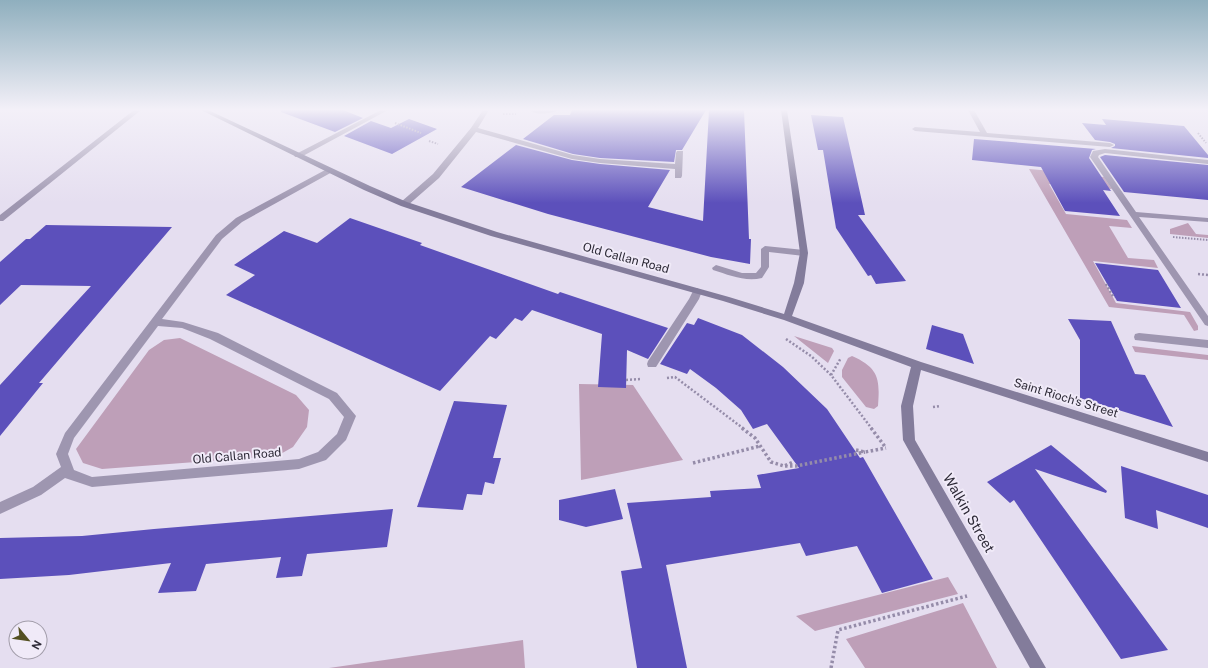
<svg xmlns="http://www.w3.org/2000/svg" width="1208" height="668" viewBox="0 0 1208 668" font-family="'Public Sans',sans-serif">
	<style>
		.green { fill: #be9fb8 }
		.building { fill: #5c50bb }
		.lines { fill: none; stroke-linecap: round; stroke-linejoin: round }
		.path-far2 { stroke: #958ca9; stroke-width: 2; stroke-dasharray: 1.5 1.5; stroke-linecap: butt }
		.path-far1 { stroke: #958ca9; stroke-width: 2.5; stroke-dasharray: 2 2; stroke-linecap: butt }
		.path { stroke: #958ca9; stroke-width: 3.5; stroke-dasharray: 2.5 2.5; stroke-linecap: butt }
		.lane { fill: #9e96b0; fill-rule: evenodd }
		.street { fill: #9e96b0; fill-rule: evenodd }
		.secondary { fill: #837c9b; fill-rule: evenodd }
		.labels { text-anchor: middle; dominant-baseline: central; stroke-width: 4; stroke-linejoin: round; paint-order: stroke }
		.street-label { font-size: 12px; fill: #2c2936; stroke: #f0eaf8 }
		.near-street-label { font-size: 14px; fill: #2c2936; stroke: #f0eaf8 }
	</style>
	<rect width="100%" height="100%" fill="#e5def0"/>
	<path class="green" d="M1029 169 1087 174 1089 176 1104 177 1112 189 1049 184 1066 214 1127 220 1132 228 1109 226 1128 258 1154 260 1158 268 1093 261 1116 303 1190 312 1198 326V330L1194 331 1184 315 1109 307Z
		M1188 223 1196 234 1208 235V238L1170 234V229Z
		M794 336 832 348 834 351 828 363Z
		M180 338 296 395 309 410 307 427 293 447 277 456 102 469 83 463 76 449 149 350 164 340Z
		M1132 346 1208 355V360L1135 352Z
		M852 356C879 368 880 379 878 406L874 409 866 407 842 377V370L848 358Z
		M579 384 633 385 683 460 581 480Z
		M948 577 958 594 815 631 796 616Z
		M963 603 997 668H865L846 639Z
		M523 640 525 668H329Z"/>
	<path class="building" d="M281 110H343L363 118 335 132 281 112Z
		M572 110H706L682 150H676L674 162 600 158 573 154 523 139 554 115H570Z
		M709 110H744L749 239H751L750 264 711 257 548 214 461 187 516 145 572 160 600 164 670 170 648 207 703 221Z
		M811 115 843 117 865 215H858L906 281 876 284 871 275 868 276 836 228 823 150H818Z
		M409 119 437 129 392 154 344 136 371 121 391 128Z
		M1102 119 1184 126 1208 155V158L1111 148 1115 146V144L1110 142 1095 140 1082 123 1106 125Z
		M974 139 1096 149 1092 150 1089 158 1111 191 1103 190 1120 216 1065 211 1041 167 972 160Z
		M1105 155 1208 165V200L1124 192 1100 157Z
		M350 218 422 243 420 245 558 294 560 292 668 328 648 359 627 350 626 388 598 387 602 334 532 310 522 321 515 318 496 339 490 336 440 391 226 295 255 275 234 265 284 231 317 243Z
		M46 225 172 227 39 383H43L0 436V385L91 286 21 285 0 305V262L26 239H30Z
		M1095 263 1158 270 1181 308 1117 301Z
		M698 318 742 335 783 367 827 409 860 458 863 457 933 579 882 593 857 546 806 556 800 543 666 565 687 668H637L621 571 642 568 627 503 711 497 710 491 761 488 757 475 799 468 767 424 753 429 741 410 716 388 690 369 687 374 660 364 687 323 694 325Z
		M1068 319 1111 321 1135 374 1145 375 1173 427 1080 398V340Z
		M932 325 963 334 974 364 926 349Z
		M454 401 507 405 493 458H501L494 484 485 482 482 495 467 494 463 510 417 507Z
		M1051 445 1107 491 1106 493 1035 469 1168 650 1121 659 1014 500 1010 503 987 482Z
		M1121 466 1208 495V528L1156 510 1158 529 1125 518Z
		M615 489 623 519 586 527 559 520V500Z
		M393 509 387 547 307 554 302 576 276 578 281 557 206 564 196 591 158 593 171 563 69 575 0 579V538L82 536 154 529Z"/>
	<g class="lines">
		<path class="path-far2" d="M503 114H516
			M395 123 421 133
			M1198 133 1206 143
			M429 141 438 144
			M1173 237 1208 240"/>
		<path class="path-far1" d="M1198 274 1208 275
			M1106 284 1114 298
			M786 339 811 356 831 375 872 429
			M831 375 841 358
			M667 378 675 377 744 429
			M626 380 640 379
			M933 407 940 406"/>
		<path class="path" d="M742 428 755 438 771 462 784 466 793 462
			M871 428 886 448
			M856 450 865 452 886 448
			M693 463 760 446
			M785 466H796L865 452
			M831 668 838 630 967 596"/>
		<path class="lane" d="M483 110H489L478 128 573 155 600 159 675 164 676 153 677 151H683L682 176 681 178H675V169L600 163 572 159 476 132 439 178 407 206H401V202L433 174 471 128Z
			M968 110H974L987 133 1110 143 1114 145 1110 147 915 131 912 129 915 127 980 132Z
			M765 246 804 250 808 253 804 256 769 252V267L762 278C745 282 729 275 713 270L712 268 716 265 742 273H756L761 267V249Z
			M697 288 702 291 699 299 656 367H648L647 364 648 361 689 299 694 289Z"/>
		<path class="street" d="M134 110H141L3 221H0V215Z
			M381 110H388L301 157H295L294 155Z
			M532 110H558C553 114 536 115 531 111Z
			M1105 149 1208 160V164L1105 153 1099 155 1098 157 1136 212 1208 218V222L1139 217 1208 316V326L1205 325 1090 157 1093 151Z
			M327 169H333L334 171 242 222 222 239 162 319 183 322 218 333 337 393 356 416 346 440 326 460 299 469 92 487 65 478 41 495 0 514V502L33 487 61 467 56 454 65 433 216 235 236 218ZM158 326 182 328 210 339 329 399 344 417 337 434 318 452 299 459 92 477 74 470 68 454 74 438Z
			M1139 333 1208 340V348L1135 340 1134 337 1135 334Z"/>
		<path class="secondary" d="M201 110H208L370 186 407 202 497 232 729 297 784 314 794 283 800 253 781 110H787L808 253 804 283 792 316 921 362 1208 452V462L921 370 913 406 915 440 1046 668H1030L903 440 901 406 911 367 784 320 723 301 491 236 401 206 364 190Z"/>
	</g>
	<linearGradient id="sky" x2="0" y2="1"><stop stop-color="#8fafbe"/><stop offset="0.54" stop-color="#f3f0f8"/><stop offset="1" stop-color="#f3f0f8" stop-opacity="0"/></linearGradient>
	<rect width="1208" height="203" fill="url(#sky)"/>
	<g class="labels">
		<g class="street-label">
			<text transform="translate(626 258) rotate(15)">Old Callan Road</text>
			<text transform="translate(1066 398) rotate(17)">Saint Rioch's Street</text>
			<text transform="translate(237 456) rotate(-5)">Old Callan Road</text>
		</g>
		<g class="near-street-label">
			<text transform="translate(969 513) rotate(60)">Walkin Street</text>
		</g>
	</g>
	<g transform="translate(28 640) rotate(119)"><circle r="19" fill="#f0eaf8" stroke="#a29daa"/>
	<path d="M0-3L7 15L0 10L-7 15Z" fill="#545022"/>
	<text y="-6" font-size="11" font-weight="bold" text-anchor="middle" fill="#2c2936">N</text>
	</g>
</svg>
